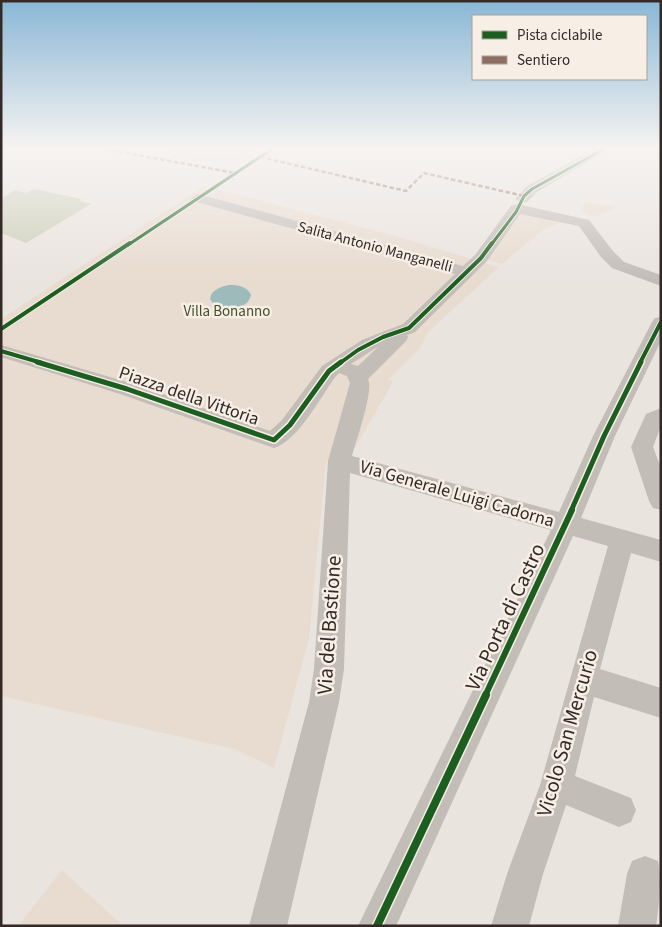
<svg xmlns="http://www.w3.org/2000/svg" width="662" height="927" viewBox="0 0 662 927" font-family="'Source Sans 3',sans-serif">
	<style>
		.green { fill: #cccfba }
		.plaza { fill: #e8dbcf }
		.water { fill: #9cbbba }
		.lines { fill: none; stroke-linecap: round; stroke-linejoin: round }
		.street { fill: #c3bdb8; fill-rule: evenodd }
		.quiet { stroke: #8d6e63; stroke-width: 2.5; stroke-dasharray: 4.5 2.5; stroke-linecap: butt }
		.cycleway-far4-casing { stroke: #f7eee5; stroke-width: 5 }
		.cycleway-far3-casing { stroke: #f7eee5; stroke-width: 6 }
		.cycleway-far2-casing { stroke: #f7eee5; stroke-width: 8 }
		.cycleway-far1-casing { stroke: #f7eee5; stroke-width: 9 }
		.cycleway-casing { stroke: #f7eee5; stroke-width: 11 }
		.cycleway-far4 { stroke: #1b5e20; stroke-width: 3 }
		.cycleway-far3 { stroke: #1b5e20; stroke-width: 4 }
		.cycleway-far2 { stroke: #1b5e20; stroke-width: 5 }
		.cycleway-far1 { stroke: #1b5e20; stroke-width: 6 }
		.cycleway { stroke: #1b5e20; stroke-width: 8 }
		.labels { text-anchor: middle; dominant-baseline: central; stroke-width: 5; stroke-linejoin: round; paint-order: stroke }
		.far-street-label { font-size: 15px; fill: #332a27; stroke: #f7eee5 }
		.far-park-label { font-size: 15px; fill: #44502c; stroke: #f7eee5 }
		.street-label { font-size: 18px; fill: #332a27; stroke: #f7eee5 }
		.near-street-label { font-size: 21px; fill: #332a27; stroke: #f7eee5 }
	</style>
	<rect width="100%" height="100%" fill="#eae4df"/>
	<path class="green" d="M34 189 81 199 80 201 91 204 26 243 1 233V199L15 190 26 193Z"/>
	<path class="plaza" d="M167 149H260L233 167 162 154Z
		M204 186 388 234 499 267 428 332 420 348 389 379 393 382 350 456 339 461 326 460 309 638 274 768 234 749 1 696V319Z
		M585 202 615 207V209L593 217 581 211Z
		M511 210 565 221 544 229 502 264 476 256Z
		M62 870 123 926H18Z"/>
	<path class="water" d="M229 285C238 285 247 286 251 295 248 310 226 311 214 305L210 299C211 290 220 287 229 285Z"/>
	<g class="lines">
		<path class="street" d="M594 149H610L537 192 527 202 522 203 515 199 527 186Z
			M198 194 463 266 475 255 511 206 517 204 589 220 613 251 624 262 661 275V286L612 268 601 257 579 226 520 214 487 261 415 332 407 335 408 337 406 341 368 379C374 391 356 441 352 456L559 512 593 436 652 322 655 318 661 317V341L615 436 581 518 661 540V562L631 553 600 669 661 688V718L594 697 575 776 631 798 636 810 631 822 619 827 566 805 543 874 529 926H491L507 874 540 785 608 546 573 536 396 926H358L551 530 350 473 344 669 339 702 287 926H249L309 702 314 669 328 461 350 383 347 376 339 373 336 376C321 396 298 441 274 448L120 394 1 357V345L134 384 270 431 282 420 322 366 362 340 403 324 455 274 193 201 191 198ZM379 346 358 366 351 364Z
			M661 408V426L653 447 661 468V510L653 508 649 501 631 447 646 414Z
			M645 856 658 861C662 881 659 906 656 926H618L627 874 632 861Z"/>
		<path class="quiet" d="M105 149 235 173
			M260 157 406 191 424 173 524 196"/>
		<defs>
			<path id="cycleway-far4" d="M128 245 272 149
				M491 245 516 212 524 196 532 189 604 149"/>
			<path id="cycleway-far3" d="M1 329 130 243
				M1 351 42 363
				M340 363 358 350 383 337 409 328 481 258 492 243
				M640 363 661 322"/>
			<path id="cycleway-far2" d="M37 362 127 389 274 440 290 425 329 371 341 362
				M571 511 604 436 641 362"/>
			<path id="cycleway-far1" d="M485 696 572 510"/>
			<path id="cycleway" d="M377 926 486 695"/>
		</defs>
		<use href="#cycleway-far4" class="cycleway-far4-casing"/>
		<use href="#cycleway-far3" class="cycleway-far3-casing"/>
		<use href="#cycleway-far2" class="cycleway-far2-casing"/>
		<use href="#cycleway-far1" class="cycleway-far1-casing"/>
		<use href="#cycleway" class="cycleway-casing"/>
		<use href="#cycleway-far4" class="cycleway-far4"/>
		<use href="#cycleway-far3" class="cycleway-far3"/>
		<use href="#cycleway-far2" class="cycleway-far2"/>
		<use href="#cycleway-far1" class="cycleway-far1"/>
		<use href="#cycleway" class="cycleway"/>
	</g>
	<linearGradient id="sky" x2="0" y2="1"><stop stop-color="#89b7d6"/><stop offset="0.53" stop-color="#f6f3f1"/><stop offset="1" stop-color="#f6f3f1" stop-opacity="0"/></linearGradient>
	<rect width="662" height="279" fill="url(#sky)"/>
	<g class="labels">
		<g class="far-street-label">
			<text transform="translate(375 247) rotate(15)">Salita Antonio Manganelli</text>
		</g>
		<g class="far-park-label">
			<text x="227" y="311">Villa Bonanno</text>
		</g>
		<g class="street-label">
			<text transform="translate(189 396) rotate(19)">Piazza della Vittoria</text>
			<text transform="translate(457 494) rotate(16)">Via Generale Luigi Cadorna</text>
		</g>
		<g class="near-street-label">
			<text transform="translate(505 617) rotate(-65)">Via Porta di Castro</text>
			<text transform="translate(329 625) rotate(-86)">Via del Bastione</text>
			<text transform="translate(567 733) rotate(-74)">Vicolo San Mercurio</text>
		</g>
	</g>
	<rect width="662" height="927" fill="none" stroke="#332a27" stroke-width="5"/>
	<rect x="472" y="15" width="175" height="65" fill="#f7eee5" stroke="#a9a099"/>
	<rect x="482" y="31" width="25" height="8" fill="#1b5e20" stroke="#a9a099"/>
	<text x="517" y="40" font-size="15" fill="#332a27">Pista ciclabile</text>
	<rect x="482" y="56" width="25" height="8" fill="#8d6e63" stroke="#a9a099"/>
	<text x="517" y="65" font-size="15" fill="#332a27">Sentiero</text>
</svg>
